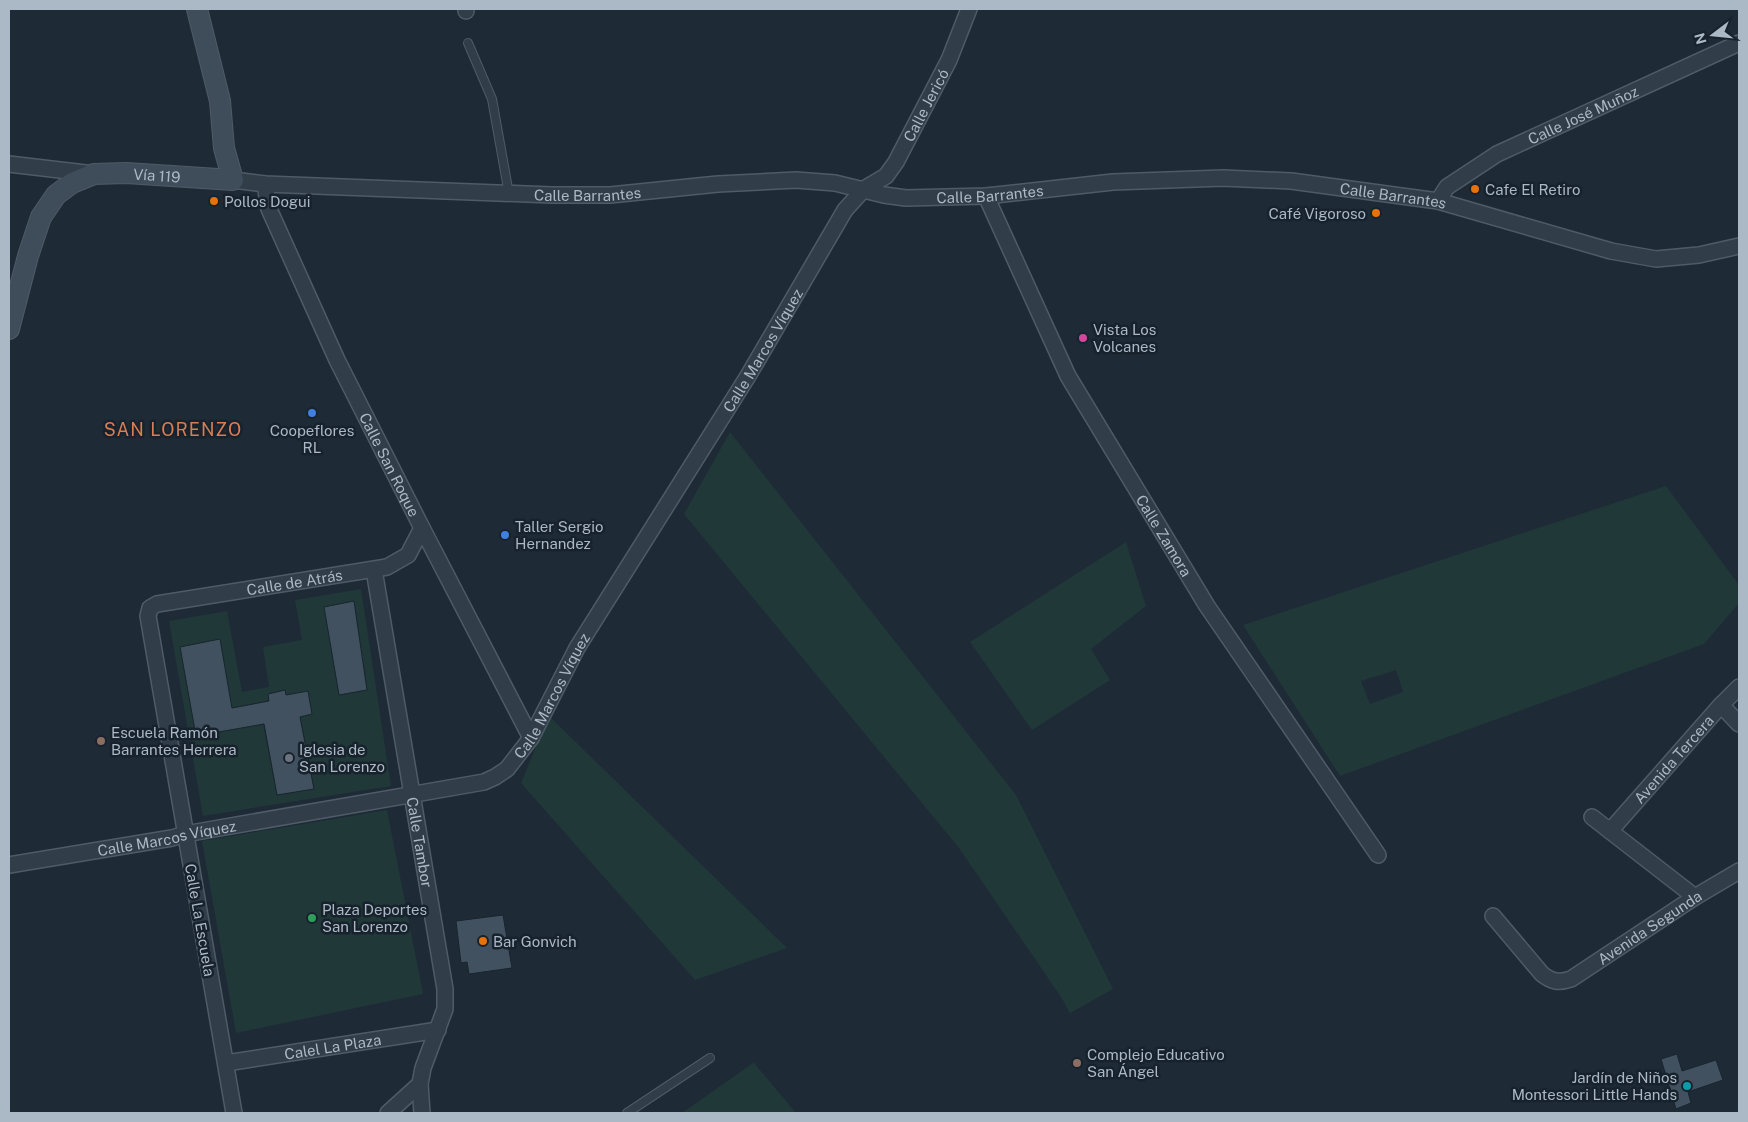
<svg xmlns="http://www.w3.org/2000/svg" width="1748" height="1122" viewBox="0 0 1748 1122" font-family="'Public Sans',sans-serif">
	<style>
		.green { fill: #203838; fill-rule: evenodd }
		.building { fill: #41515f; stroke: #19242e }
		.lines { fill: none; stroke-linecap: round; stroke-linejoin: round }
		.service-casing { stroke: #4f5b66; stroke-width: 10 }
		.minor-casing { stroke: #4f5b66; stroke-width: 18 }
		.secondary-casing { stroke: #4f5b66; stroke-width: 22 }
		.service { stroke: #313d48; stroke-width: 8 }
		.minor { stroke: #313d48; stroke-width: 15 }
		.secondary { stroke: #3f4d5b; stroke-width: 20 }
		.food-dot { fill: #e8710a; stroke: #17222c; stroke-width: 2 }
		.hotel-dot { fill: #d1479c; stroke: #17222c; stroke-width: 2 }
		.shop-dot { fill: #3f7fe0; stroke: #17222c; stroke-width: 2 }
		.education-dot { fill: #8d6e63; stroke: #17222c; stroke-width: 2 }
		.worship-dot { fill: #6b7280; stroke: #17222c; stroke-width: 2 }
		.leisure-dot { fill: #2e9e5b; stroke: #17222c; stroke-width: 2 }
		.culture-dot { fill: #0f9aa8; stroke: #17222c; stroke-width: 2 }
		.labels { text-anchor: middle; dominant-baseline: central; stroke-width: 5; stroke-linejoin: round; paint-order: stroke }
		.street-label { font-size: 15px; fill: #abb8c5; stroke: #17222c }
		.poi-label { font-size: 15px; fill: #abb8c5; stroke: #17222c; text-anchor: start }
		.quarter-label { font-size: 18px; letter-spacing: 1px; fill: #d97e52; stroke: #17222c }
	</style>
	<rect width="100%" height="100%" fill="#1e2b37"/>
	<path class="green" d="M730 432 1016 795 1113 989 1070 1013 1061 997 959 848 684 514Z
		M1666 486 1739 585V603L1704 644 1340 776 1243 625ZM1396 670 1403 692 1370 704 1361 681Z
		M1126 542 1146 606 1091 649 1110 680 1032 730 970 642Z
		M361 589 391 786 203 816 169 621 227 611 242 692 269 687 263 647 302 640 295 600ZM285 690 286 695 308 691 312 714 300 717 313 789 277 795 263 724 252 726 248 705 269 701 268 694Z
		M549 716 787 948 695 980 521 783Z
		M387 810 423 994 236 1033 202 841Z
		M754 1063 796 1113H682L753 1063Z"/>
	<path class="building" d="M354 601 367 690 339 695 324 607Z
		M220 639 232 708 269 701 268 694 285 690 286 695 308 691 312 714 300 717 314 789 277 795 264 724 196 736 180 647Z
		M503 915 512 968 469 974 467 962 461 963 456 921Z
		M1677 1054 1682 1071 1716 1060 1723 1080 1688 1092 1691 1103 1676 1109 1661 1059Z"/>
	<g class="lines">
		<defs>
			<path id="service" d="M468 43 492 99 509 194
				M627 1113 710 1058"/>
			<g id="minor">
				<path d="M466 9V11"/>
				<path d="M9 164 94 174"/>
				<path id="s1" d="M233 180 265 184 552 195H610L718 184 796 180 835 183 884 195 906 198 986 196 1113 182 1223 178 1291 181 1438 201 1611 251 1656 259 1699 255 1739 246"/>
				<path id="s2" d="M265 184 269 209 337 360 422 528 531 738"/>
				<path id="s3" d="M986 196 1068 376 1207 606 1378 855"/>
				<path id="s4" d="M1438 201 1447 187 1497 154 1739 43"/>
				<path id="s5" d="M374 570 445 989V1009L423 1068 420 1084 422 1113"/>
				<path d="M1721 705 1739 724"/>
				<path d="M1592 817 1695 897"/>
				<path id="s6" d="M1610 831 1721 705 1739 687"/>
				<path id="s7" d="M9 865 172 838 185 834 484 782 495 777 507 769 531 738 577 648 748 376 845 210 864 189 886 176 896 162 949 60 969 9"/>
				<path id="s8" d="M1493 916 1542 974C1552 982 1559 983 1571 979L1695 897 1739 871"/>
				<path id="s9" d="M226 1063 438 1030"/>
				<path id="s10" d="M234 1113 148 616 150 608 157 604 387 567 408 555 422 528"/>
				<path d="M388 1113 420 1084"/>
			</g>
			<g id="secondary">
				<path id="s11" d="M9 329 28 256 41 217 56 195 72 183 94 174 126 173 233 180 224 148 220 101 197 9"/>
			</g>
		</defs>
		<use href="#service" class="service-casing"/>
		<use href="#minor" class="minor-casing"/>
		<use href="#secondary" class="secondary-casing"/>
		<use href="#service" class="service"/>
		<use href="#minor" class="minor"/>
		<use href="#secondary" class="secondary"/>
	</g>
	<g class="food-dot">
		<circle cx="1475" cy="189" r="5"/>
		<circle cx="214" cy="201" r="5"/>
		<circle cx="1376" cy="213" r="5"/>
		<circle cx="483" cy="941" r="5"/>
	</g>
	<circle class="hotel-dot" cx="1083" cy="338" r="5"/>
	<g class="shop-dot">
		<circle cx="312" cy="413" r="5"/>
		<circle cx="505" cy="535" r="5"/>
	</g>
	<g class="education-dot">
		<circle cx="101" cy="741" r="5"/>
		<circle cx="1077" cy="1063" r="5"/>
	</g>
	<circle class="worship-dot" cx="289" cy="758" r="5"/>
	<circle class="leisure-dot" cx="312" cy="918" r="5"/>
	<circle class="culture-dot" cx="1687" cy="1086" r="5"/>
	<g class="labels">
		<g class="street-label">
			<text stroke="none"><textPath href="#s7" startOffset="1298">Calle Jericó</textPath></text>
			<text stroke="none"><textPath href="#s4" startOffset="171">Calle José Muñoz</textPath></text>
			<text stroke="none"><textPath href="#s11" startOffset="250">Vía 119</textPath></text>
			<text stroke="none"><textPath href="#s1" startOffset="355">Calle Barrantes</textPath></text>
			<text stroke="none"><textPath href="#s1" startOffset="760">Calle Barrantes</textPath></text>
			<text stroke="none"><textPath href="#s1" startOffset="1165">Calle Barrantes</textPath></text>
			<text stroke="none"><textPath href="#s7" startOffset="1000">Calle Marcos Víquez</textPath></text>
			<text stroke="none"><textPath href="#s2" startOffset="308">Calle San Roque</textPath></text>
			<text stroke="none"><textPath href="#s3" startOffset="384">Calle Zamora</textPath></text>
			<text stroke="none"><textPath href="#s10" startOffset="660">Calle de Atrás</textPath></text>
			<text stroke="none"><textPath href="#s7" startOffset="595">Calle Marcos Víquez</textPath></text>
			<text stroke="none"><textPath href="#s6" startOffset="96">Avenida Tercera</textPath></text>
			<text stroke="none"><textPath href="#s7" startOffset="160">Calle Marcos Víquez</textPath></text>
			<text stroke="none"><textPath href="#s5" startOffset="276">Calle Tambor</textPath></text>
			<text transform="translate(200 920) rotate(80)">Calle La Escuela</text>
			<text stroke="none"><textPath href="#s8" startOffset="201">Avenida Segunda</textPath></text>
			<text stroke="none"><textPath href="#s9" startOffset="108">Calel La Plaza</textPath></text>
		</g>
		<g class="poi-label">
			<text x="1485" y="189">Cafe El Retiro</text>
			<text x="224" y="201">Pollos Dogui</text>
			<text x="1366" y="213" text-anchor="end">Café Vigoroso</text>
			<text x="1093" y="329">Vista Los<tspan x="1093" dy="17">Volcanes</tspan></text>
			<text x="312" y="430" text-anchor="middle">Coopeflores<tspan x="312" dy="17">RL</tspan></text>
			<text x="515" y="526">Taller Sergio<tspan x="515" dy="17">Hernandez</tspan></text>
			<text x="111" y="732">Escuela Ramón<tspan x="111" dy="17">Barrantes Herrera</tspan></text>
			<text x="299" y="749">Iglesia de<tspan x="299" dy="17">San Lorenzo</tspan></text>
			<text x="322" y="909">Plaza Deportes<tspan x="322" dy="17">San Lorenzo</tspan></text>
			<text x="493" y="941">Bar Gonvich</text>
			<text x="1087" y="1054">Complejo Educativo<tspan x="1087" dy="17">San Ángel</tspan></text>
			<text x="1677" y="1077" text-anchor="end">Jardín de Niños<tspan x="1677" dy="17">Montessori Little Hands</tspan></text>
		</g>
		<g class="quarter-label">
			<text x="173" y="429">SAN LORENZO</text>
		</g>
	</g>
	<rect width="1748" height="1122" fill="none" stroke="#abb8c5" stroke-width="20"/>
	<g transform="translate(1713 35) rotate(254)" stroke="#17222c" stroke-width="4" paint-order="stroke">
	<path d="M0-4L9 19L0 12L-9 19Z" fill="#abb8c5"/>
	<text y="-8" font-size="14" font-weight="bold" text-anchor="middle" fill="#abb8c5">N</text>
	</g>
</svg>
